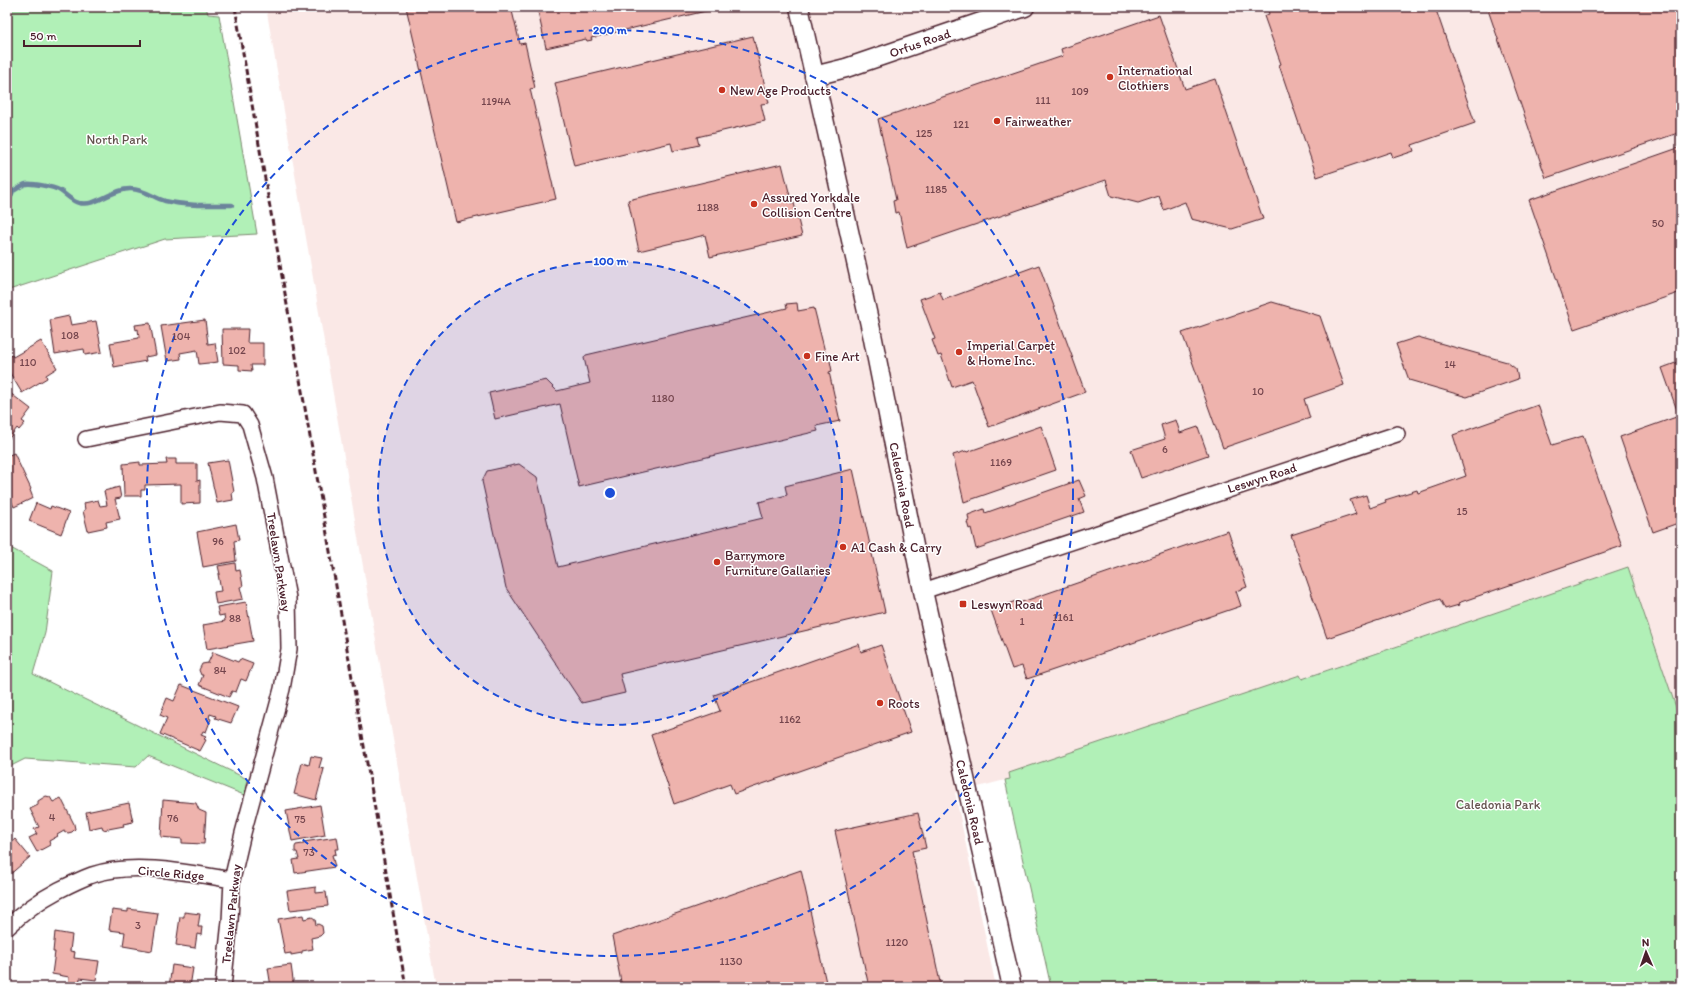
<svg xmlns="http://www.w3.org/2000/svg" width="1688" height="994" viewBox="0 0 1688 994" font-family="Itim,sans-serif">
	<style>
		.built { fill: #fae8e6 }
		.green { fill: #b1f0b7; stroke: #7e8871 }
		.lines { fill: none; stroke-linecap: round; stroke-linejoin: round }
		.stream { stroke: #6c849b; stroke-width: 4.5 }
		.building { fill: #eeb3ad; stroke: #4a1f2b }
		.minor-casing { stroke: #4a1f2b; stroke-width: 18 }
		.tertiary-casing { stroke: #4a1f2b; stroke-width: 21 }
		.minor { stroke: #fff; stroke-width: 15 }
		.tertiary { stroke: #fff; stroke-width: 18 }
		.rail { stroke: #4a1f2b; stroke-width: 3; stroke-dasharray: 6 3; stroke-linecap: butt }
		.ring { fill: none; stroke: #1d4ed8; stroke-width: 2; stroke-dasharray: 7 5 }
		.poi-dot { fill: #c8321e; stroke: #fff; stroke-width: 1.5 }
		.labels { text-anchor: middle; dominant-baseline: central; stroke-width: 3; stroke-linejoin: round; paint-order: stroke }
		.number-label { font-size: 11px; fill: #73444c }
		.street-label { font-size: 13px; fill: #4a1f2b; stroke: #fff }
		.poi-label { font-size: 13px; fill: #4a1f2b; stroke: #fff; text-anchor: start }
		.park-label { font-size: 13px; fill: #64534e; stroke: #fff }
		.centre { fill: #1d4ed8; stroke: #fff; stroke-width: 2 }
		.ring-label { font-size: 12px; text-anchor: middle; font-weight: bold; fill: #1d4ed8; stroke: #fff; stroke-width: 3; stroke-linejoin: round; paint-order: stroke }
	</style>
	<rect width="100%" height="100%" fill="#fff"/>
	<filter id="ink" filterUnits="userSpaceOnUse"><feTurbulence type="fractalNoise" baseFrequency=".025" numOctaves="2"/><feDisplacementMap in="SourceGraphic" scale="8" xChannelSelector="R" yChannelSelector="G"/><feConvolveMatrix kernelMatrix="1 2 1 2 8 2 1 2 1" color-interpolation-filters="sRGB"/></filter>
	<g filter="url(#ink)">
		<path class="built" d="M266 7H1681V722L1628 567 1005 780 955 793 996 987H436Z"/>
		<path class="green" d="M7 7H206L208 14 219 15 257 234 165 239 9 290 7 292Z
			M7 546 53 571 45 633 33 674 247 779 244 795 148 756 136 767 25 759 7 768Z
			M1628 567 1681 722V987H1051L1005 780 1010 779 1009 773 1300 675 1302 679Z"/>
		<g class="lines">
			<path class="stream" d="M7 205 13 191C17 189 22 185 26 184 33 183 53 187 59 190 66 194 71 201 79 203 97 207 113 188 131 189 144 189 154 198 165 201 187 206 210 205 232 205"/>
		</g>
		<path class="building" d="M406 7H511L520 44 525 43 535 88 530 89 556 199 456 222Z
			M537 7H723L591 38 592 40 587 41 586 39 546 48Z
			M1267 7H1435L1475 123 1412 145 1414 151 1393 158 1391 152 1317 177 1279 65 1281 64 1264 16 1269 14Z
			M1487 7H1681V132L1546 178Z
			M1159 15 1185 89 1215 79 1263 219 1232 229 1191 219 1185 202 1164 210 1159 196 1138 203 1111 196 1106 180 907 248 899 212 895 213 893 201 896 200 878 119 1063 56 1061 49Z
			M753 36 769 103 761 104 765 121 697 137 699 145 673 151 671 143 574 166 555 83Z
			M1681 147V292L1574 329 1529 200Z
			M782 164 792 204 794 203 802 236 710 257 705 235 639 251 628 200Z
			M1039 265 1085 392 989 427 972 380 952 387 941 355 938 356 932 340 935 339 920 299 940 292 943 300Z
			M1272 302 1320 316 1344 385 1304 399 1310 418 1223 448 1182 333Z
			M797 303 798 311 814 308 826 356H829L832 371 829 372 840 421 816 426 818 431 579 487 560 404 495 419 489 393 546 380 557 391 590 383 584 358 586 355 787 308 786 304Z
			M69 316 71 325 96 321 102 352 85 355 84 349 55 354 50 320Z
			M205 320 208 344 215 343 218 362 199 364 197 350 180 353 181 359 167 361 161 326Z
			M150 323 156 355 145 357 146 361 114 367 110 343 139 338 138 329 136 330 135 325Z
			M222 329H248L247 343H263V365H251L252 371 239 370V365L223 364Z
			M1418 337 1507 362 1516 369 1518 379 1467 397 1409 380 1396 344Z
			M41 341 57 368 46 375 47 378 22 393 7 368V358L12 355 13 357Z
			M1681 361V522L1653 532 1620 437 1679 416 1662 368Z
			M10 393 31 409 22 421 25 423 19 430 17 428 7 441V396Z
			M1538 405 1552 445 1583 436 1622 546 1458 603 1459 605 1445 609 1440 599 1327 638 1291 535 1356 514 1350 500 1366 495 1370 508 1386 502 1385 500 1417 490 1418 493 1466 476 1453 435Z
			M1176 420 1180 433 1198 427 1208 455 1141 478 1131 450 1165 439 1161 425Z
			M1041 426 1056 470 964 502 953 455 966 451 967 452Z
			M14 453 31 489 30 490 33 498 14 507 7 491V456Z
			M166 459H176V464H197V481L200 480V503L181 504V484L145 485V490H141V496H124L123 464 140 462V465L167 464Z
			M228 460 234 492 232 493 233 500 217 503 208 463Z
			M519 464 537 477 558 567 763 518 759 502 787 495 785 486 853 469 885 612 620 674 625 693 582 703 506 588 482 481 487 471Z
			M1079 480 1086 496 1079 499 1084 512 976 549 971 528 969 529 967 522 969 521 968 515 984 509 985 513Z
			M119 487 121 498 115 499 120 519 106 522 107 527 88 531 83 511 85 510 84 503 98 500 100 506 107 505 104 491Z
			M36 503 50 509 51 506 69 513 61 534 29 521Z
			M236 524 239 540 234 541 236 561 203 567 197 532Z
			M1228 531 1247 587 1236 591 1241 606 1027 679 1022 666 1012 669 991 610 1016 601V604L1019 603Z
			M235 563 236 571 240 570 243 586 240 587 243 599 216 604 214 592 221 591 218 574H220L218 566Z
			M246 602 253 641 207 649 203 625 225 621 224 615 219 616 217 607Z
			M859 644 861 652 881 645 911 732 734 794 730 784 674 804 651 735 720 711 714 695Z
			M213 652 238 662 240 659 253 664 246 681 241 679 236 692 232 691 229 697 199 685 203 675H201L199 670 202 664 208 663Z
			M181 685 238 707 231 723 215 718 216 716 210 714 209 718 211 719 206 732 203 731 201 735 206 737 204 739 206 740 200 751 160 734 167 718 160 715 167 698 174 701Z
			M311 756 322 758 319 768 324 769 316 800 294 794 302 763 309 765Z
			M46 796 50 797 53 802 61 798 74 824 75 829 72 832 68 833 64 831 57 835 58 836 49 841 50 845 37 852 29 838 37 834 34 829 39 827 30 809 38 805V801Z
			M163 800 196 803 199 810 206 813 204 844 182 843V839L161 837Z
			M129 803 133 822 123 824 124 826 103 830 102 826 89 829 86 812Z
			M320 805 325 835 292 841 286 811Z
			M918 813 926 848 912 851 941 987H869L835 831Z
			M337 837 339 849H335L336 854 332 855 335 867 295 873 293 860 299 859 297 852H295V847L296 845 303 844V842Z
			M15 839 30 857 7 877V846Z
			M801 870 827 987H622L612 936Z
			M316 887V893L326 892 328 906 290 910 287 891Z
			M128 909 158 913 152 951 123 946 125 932 109 930 112 910 128 912Z
			M184 912 200 914 198 927H202L201 935 197 934 195 948 176 945 180 917H184Z
			M303 915 304 919 312 917 315 919 316 925 318 924 322 926 323 933 320 936 311 938 313 949 302 951V953L291 955V953L285 954 278 919Z
			M55 932 72 935 70 951 75 952 74 958 99 961 96 980 80 978 79 987H68L69 977 52 974 55 952H53Z
			M172 965 193 968 190 987H169Z
			M291 965 294 987H271L268 968Z"/>
		<g class="lines">
			<defs>
				<path id="minor" d="M86 439 220 412 243 414 250 425 265 478 288 598 289 649 282 689 243 833 232 880 230 921 223 987
					M923 591 1397 434
					M7 928C22 913 40 900 59 890 69 885 81 879 92 875 133 861 190 873 232 880"/>
				<path id="tertiary" d="M799 7 872 334 923 591 1012 987
					M814 76 846 68 1025 7"/>
			</defs>
			<use href="#minor" class="minor-casing"/>
			<use href="#tertiary" class="tertiary-casing"/>
			<use href="#minor" class="minor"/>
			<use href="#tertiary" class="tertiary"/>
			<path class="rail" d="M235 7 406 987"/>
		</g>
	</g>
	<circle cx="610" cy="493" r="232" fill="#1d4ed8" fill-opacity=".12"/>
	<g class="ring">
		<circle cx="610" cy="493" r="232"/>
		<circle cx="610" cy="493" r="463"/>
	</g>
	<g class="poi-dot">
		<circle cx="1110" cy="77" r="4"/>
		<circle cx="722" cy="90" r="4"/>
		<circle cx="997" cy="121" r="4"/>
		<circle cx="754" cy="204" r="4"/>
		<circle cx="959" cy="352" r="4"/>
		<circle cx="807" cy="356" r="4"/>
		<circle cx="843" cy="547" r="4"/>
		<circle cx="717" cy="562" r="4"/>
		<rect x="959" y="600" width="8" height="8" rx="2"/>
		<circle cx="880" cy="703" r="4"/>
	</g>
	<g class="labels">
		<g class="number-label">
			<text x="1080" y="91">109</text>
			<text x="1043" y="100">111</text>
			<text x="496" y="101">1194A</text>
			<text x="961" y="124">121</text>
			<text x="924" y="133">125</text>
			<text x="936" y="189">1185</text>
			<text x="708" y="207">1188</text>
			<text x="1658" y="223">50</text>
			<text x="70" y="335">108</text>
			<text x="181" y="336">104</text>
			<text x="237" y="350">102</text>
			<text x="28" y="362">110</text>
			<text x="1450" y="364">14</text>
			<text x="1258" y="391">10</text>
			<text x="663" y="398">1180</text>
			<text x="1165" y="449">6</text>
			<text x="1001" y="462">1169</text>
			<text x="1462" y="511">15</text>
			<text x="218" y="541">96</text>
			<text x="1063" y="617">1161</text>
			<text x="235" y="618">88</text>
			<text x="1022" y="621">1</text>
			<text x="220" y="670">84</text>
			<text x="790" y="719">1162</text>
			<text x="52" y="817">4</text>
			<text x="173" y="818">76</text>
			<text x="300" y="819">75</text>
			<text x="309" y="852">73</text>
			<text x="138" y="925">3</text>
			<text x="897" y="942">1120</text>
			<text x="731" y="961">1130</text>
		</g>
		<g class="street-label">
			<text transform="translate(920 43) rotate(-19)">Orfus Road</text>
			<text transform="translate(1262 478) rotate(-18)">Leswyn Road</text>
			<text transform="translate(902 485) rotate(79)">Caledonia Road</text>
			<text transform="translate(279 562) rotate(81)">Treelawn Parkway</text>
			<text transform="translate(970 802) rotate(77)">Caledonia Road</text>
			<text transform="translate(171 873) rotate(5)">Circle Ridge</text>
			<text transform="translate(231 914) rotate(-84)">Treelawn Parkway</text>
		</g>
		<g class="poi-label">
			<text x="1118" y="70">International<tspan x="1118" dy="15">Clothiers</tspan></text>
			<text x="730" y="90">New Age Products</text>
			<text x="1005" y="121">Fairweather</text>
			<text x="762" y="197">Assured Yorkdale<tspan x="762" dy="15">Collision Centre</tspan></text>
			<text x="967" y="345">Imperial Carpet<tspan x="967" dy="15">&amp; Home Inc.</tspan></text>
			<text x="815" y="356">Fine Art</text>
			<text x="851" y="547">A1 Cash &amp; Carry</text>
			<text x="725" y="555">Barrymore<tspan x="725" dy="15">Furniture Gallaries</tspan></text>
			<text x="971" y="604">Leswyn Road</text>
			<text x="888" y="703">Roots</text>
		</g>
		<g class="park-label">
			<text x="117" y="139">North Park</text>
			<text x="1498" y="804">Caledonia Park</text>
		</g>
	</g>
	<circle cx="610" cy="493" r="6" class="centre"/>
	<g class="ring-label">
		<text x="610" y="34">200 m</text>
		<text x="610" y="265">100 m</text>
	</g>
	<rect width="1688" height="994" fill="none" stroke="#fff" stroke-width="24"/>
	<rect x="12" y="12" width="1664" height="970" fill="none" stroke="#4a1f2b" stroke-width="1.5" filter="url(#ink)"/>
	<g transform="translate(1646 952) rotate(358)" stroke="#ffffff" stroke-width="3" paint-order="stroke">
	<path d="M0-3L7 15L0 10L-7 15Z" fill="#4a1f2b"/>
	<text y="-6" font-size="11" font-weight="bold" text-anchor="middle" fill="#4a1f2b">N</text>
	</g>
	<path d="M24 40v6h116v-6" fill="none" stroke="#4a1f2b" stroke-width="2"/>
	<text x="30" y="40" font-size="12" fill="#4a1f2b" stroke="#ffffff" stroke-width="3" paint-order="stroke">50 m</text>
</svg>
